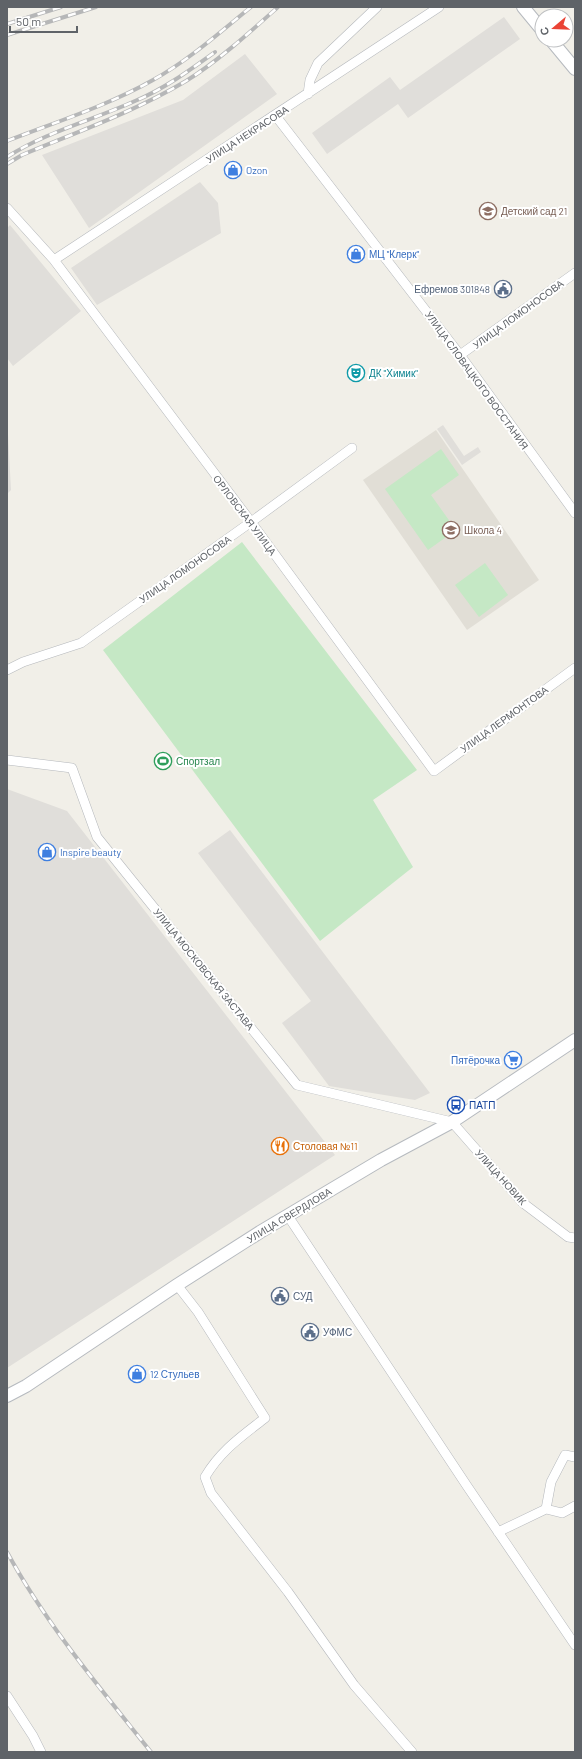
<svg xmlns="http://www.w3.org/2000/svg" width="582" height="1759" viewBox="0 0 582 1759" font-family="Barlow,sans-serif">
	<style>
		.industrial { fill: #e0deda }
		.education { fill: #e1ded6 }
		.green { fill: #c5e8c5 }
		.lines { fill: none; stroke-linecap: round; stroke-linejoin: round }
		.street-casing { stroke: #b5b8bc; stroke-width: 10 }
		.secondary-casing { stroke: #b6babf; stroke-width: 14 }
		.street { stroke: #fff; stroke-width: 9 }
		.secondary { stroke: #fff; stroke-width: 12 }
		.rail-casing { stroke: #b6b7b8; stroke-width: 4 }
		.rail { stroke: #fff; stroke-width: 2.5; stroke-dasharray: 8; stroke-linecap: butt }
		.labels { text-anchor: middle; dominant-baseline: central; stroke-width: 4; stroke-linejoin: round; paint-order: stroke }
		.street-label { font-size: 10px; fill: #5f6368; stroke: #fff }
		.shop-label { font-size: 10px; fill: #366cbe; stroke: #fff; text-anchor: start }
		.education-label { font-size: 10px; fill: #785e54; stroke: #fff; text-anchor: start }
		.service-label { font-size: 10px; fill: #4e5e75; stroke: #fff; text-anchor: start }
		.culture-label { font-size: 10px; fill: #0d838f; stroke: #fff; text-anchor: start }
		.leisure-label { font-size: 10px; fill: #27864d; stroke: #fff; text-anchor: start }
		.transit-label { font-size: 10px; fill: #164399; stroke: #fff; text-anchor: start }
		.food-label { font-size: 10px; fill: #c56008; stroke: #fff; text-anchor: start }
	</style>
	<rect width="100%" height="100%" fill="#f1efe8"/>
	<path class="industrial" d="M504 17 520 39 408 118 398 104 327 154 312 133 390 77 400 90Z
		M245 54 277 94 89 228 42 155 183 100Z
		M200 182 218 203 221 233 97 305 71 268Z
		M10 225 81 311 13 366 7 358V228Z
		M7 416 11 490 7 494Z
		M443 425 464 456 478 447 481 452 462 465 437 429Z
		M7 789 67 811 335 1155 7 1368Z
		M230 830 430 1093 415 1100 329 1086 282 1023 311 1001 198 853Z"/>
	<path class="education" d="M436 430 539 580 467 630 363 480Z"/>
	<path class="green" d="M441 449 459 475 431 495 456 530 428 550 385 489Z
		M242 542 417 770 373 800 413 867 320 941 103 650Z
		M485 563 508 595 479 617 455 585Z"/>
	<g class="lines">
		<defs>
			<path id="street" d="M308 94 310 80 318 63 377 7
				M275 115 460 355 575 513
				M7 208 54 260 251 522 434 771 575 668
				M54 260 439 7
				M460 355 575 273
				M7 670 23 662 81 643 251 522 352 448
				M7 760 72 768 97 837 297 1085 452 1122 523 1203 568 1237 575 1238
				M288 1216 467 1486 575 1645
				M177 1285 198 1312 265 1418C242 1436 221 1450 205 1477L211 1493 288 1592 354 1685 412 1752
				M546 1509 551 1482 565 1455 575 1457
				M498 1532 546 1509 562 1513 575 1506
				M7 1696 33 1736 41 1752"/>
			<path id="secondary" d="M523 7 542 30
				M551 40 575 69
				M7 1396 26 1386 177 1285 260 1232 381 1160 452 1122 575 1040"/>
		</defs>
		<use href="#street" class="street-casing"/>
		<use href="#secondary" class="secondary-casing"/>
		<use href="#street" class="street"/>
		<use href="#secondary" class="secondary"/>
		<defs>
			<path id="rail" d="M7 24 61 7
				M7 35 96 7
				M7 141C56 122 107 106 153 80 189 60 219 33 251 7
				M7 157C46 132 93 120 135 101 164 89 190 70 215 52
				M7 164 22 155C77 132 134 112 186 81 217 62 250 32 278 7
				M7 1552C46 1624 100 1688 151 1752"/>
		</defs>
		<use href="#rail" class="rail-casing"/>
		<use href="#rail" class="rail"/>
	</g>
	<defs>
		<symbol id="shop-ring" viewBox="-11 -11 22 22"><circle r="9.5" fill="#fff" stroke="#3f7fe0" stroke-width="1.5"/><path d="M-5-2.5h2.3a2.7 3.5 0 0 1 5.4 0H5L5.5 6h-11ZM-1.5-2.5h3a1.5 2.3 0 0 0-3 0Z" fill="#3f7fe0"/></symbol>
		<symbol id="school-ring" viewBox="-11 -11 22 22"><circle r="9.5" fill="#fff" stroke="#8d6e63" stroke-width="1.5"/><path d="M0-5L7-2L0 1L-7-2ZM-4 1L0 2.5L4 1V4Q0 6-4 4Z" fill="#8d6e63"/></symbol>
		<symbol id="civic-ring" viewBox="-11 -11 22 22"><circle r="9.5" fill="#fff" stroke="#5c6f8a" stroke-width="1.5"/><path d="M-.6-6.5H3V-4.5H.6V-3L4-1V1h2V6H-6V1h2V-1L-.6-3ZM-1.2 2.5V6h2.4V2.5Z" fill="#5c6f8a"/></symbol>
		<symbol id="theatre-ring" viewBox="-11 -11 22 22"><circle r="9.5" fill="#fff" stroke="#0f9aa8" stroke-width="1.5"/><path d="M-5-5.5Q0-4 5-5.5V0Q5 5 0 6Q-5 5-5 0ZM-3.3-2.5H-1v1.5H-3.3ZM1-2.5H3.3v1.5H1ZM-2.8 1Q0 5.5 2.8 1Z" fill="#0f9aa8"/></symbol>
		<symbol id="stadium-ring" viewBox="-11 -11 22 22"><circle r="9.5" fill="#fff" stroke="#2e9e5b" stroke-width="1.5"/><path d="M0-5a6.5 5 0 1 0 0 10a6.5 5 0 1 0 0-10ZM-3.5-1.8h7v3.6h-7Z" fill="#2e9e5b"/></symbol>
		<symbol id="supermarket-ring" viewBox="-11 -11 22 22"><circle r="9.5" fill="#fff" stroke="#3f7fe0" stroke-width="1.5"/><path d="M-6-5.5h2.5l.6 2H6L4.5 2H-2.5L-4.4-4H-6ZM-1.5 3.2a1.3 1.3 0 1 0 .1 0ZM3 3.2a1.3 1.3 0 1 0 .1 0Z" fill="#3f7fe0"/></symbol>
		<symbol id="bus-ring" viewBox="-11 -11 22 22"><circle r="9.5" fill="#fff" stroke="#1a4fb4" stroke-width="1.5"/><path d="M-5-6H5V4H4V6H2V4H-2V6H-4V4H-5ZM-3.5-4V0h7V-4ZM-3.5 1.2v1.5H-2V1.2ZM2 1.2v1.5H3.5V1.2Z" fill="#1a4fb4"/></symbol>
		<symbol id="restaurant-ring" viewBox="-11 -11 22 22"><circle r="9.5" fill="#fff" stroke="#e8710a" stroke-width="1.5"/><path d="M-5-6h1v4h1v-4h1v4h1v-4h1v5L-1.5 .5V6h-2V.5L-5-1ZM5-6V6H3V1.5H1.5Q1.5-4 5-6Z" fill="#e8710a"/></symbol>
	</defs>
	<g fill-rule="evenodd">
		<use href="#shop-ring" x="223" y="160" width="20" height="20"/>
		<use href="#school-ring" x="478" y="201" width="20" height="20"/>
		<use href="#shop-ring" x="346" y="244" width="20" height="20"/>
		<use href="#civic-ring" x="493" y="279" width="20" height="20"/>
		<use href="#theatre-ring" x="346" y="363" width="20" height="20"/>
		<use href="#school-ring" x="441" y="520" width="20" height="20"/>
		<use href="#stadium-ring" x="153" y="751" width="20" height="20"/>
		<use href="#shop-ring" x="37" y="842" width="20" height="20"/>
		<use href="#supermarket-ring" x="503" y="1050" width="20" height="20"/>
		<use href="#bus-ring" x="446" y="1095" width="20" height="20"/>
		<use href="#restaurant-ring" x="270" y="1136" width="20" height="20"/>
		<use href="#civic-ring" x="270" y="1286" width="20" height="20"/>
		<use href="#civic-ring" x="300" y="1322" width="20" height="20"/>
		<use href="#shop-ring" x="127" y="1364" width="20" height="20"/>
	</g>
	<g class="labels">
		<g class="street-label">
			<text transform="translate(247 134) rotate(-33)">УЛИЦА НЕКРАСОВА</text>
			<text transform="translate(518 314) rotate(-36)">УЛИЦА ЛОМОНОСОВА</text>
			<text transform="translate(477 380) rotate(54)">УЛИЦА СЛОВАЦКОГО ВОССТАНИЯ</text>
			<text transform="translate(245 515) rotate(53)">ОРЛОВСКАЯ УЛИЦА</text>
			<text transform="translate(185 569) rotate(-35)">УЛИЦА ЛОМОНОСОВА</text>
			<text transform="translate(504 719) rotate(-36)">УЛИЦА ЛЕРМОНТОВА</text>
			<text transform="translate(204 969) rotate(51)">УЛИЦА МОСКОВСКАЯ ЗАСТАВА</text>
			<text transform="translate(501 1177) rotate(48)">УЛИЦА НОВИК</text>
			<text transform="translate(289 1215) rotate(-31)">УЛИЦА СВЕРДЛОВА</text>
		</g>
		<g class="shop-label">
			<text x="246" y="170">Ozon</text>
			<text x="369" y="254">МЦ "Клерк"</text>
			<text x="60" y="852">Inspire beauty</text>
			<text x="500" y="1060" text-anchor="end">Пятёрочка</text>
			<text x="150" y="1374">12 Стульев</text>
		</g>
		<g class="education-label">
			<text x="501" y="211">Детский сад 21</text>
			<text x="464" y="530">Школа 4</text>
		</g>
		<g class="service-label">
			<text x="490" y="289" text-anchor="end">Ефремов 301848</text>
			<text x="293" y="1296">СУД</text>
			<text x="323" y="1332">УФМС</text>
		</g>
		<g class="culture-label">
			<text x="369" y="373">ДК "Химик"</text>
		</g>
		<g class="leisure-label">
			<text x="176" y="761">Спортзал</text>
		</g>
		<g class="transit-label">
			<text x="469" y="1105">ПАТП</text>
		</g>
		<g class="food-label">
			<text x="293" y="1146">Столовая №11</text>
		</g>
	</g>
	<rect width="582" height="1759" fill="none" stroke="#5f6368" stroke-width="16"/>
	<g transform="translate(554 28) rotate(251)"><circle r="19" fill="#ffffff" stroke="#bfc1c3"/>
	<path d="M0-3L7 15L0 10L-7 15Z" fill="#ea4335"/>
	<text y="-6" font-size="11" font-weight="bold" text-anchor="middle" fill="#5f6368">С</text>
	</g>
	<path d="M10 26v6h67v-6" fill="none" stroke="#5f6368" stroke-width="2"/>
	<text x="16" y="26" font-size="12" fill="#5f6368" stroke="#ffffff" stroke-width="3" paint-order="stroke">50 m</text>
</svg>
